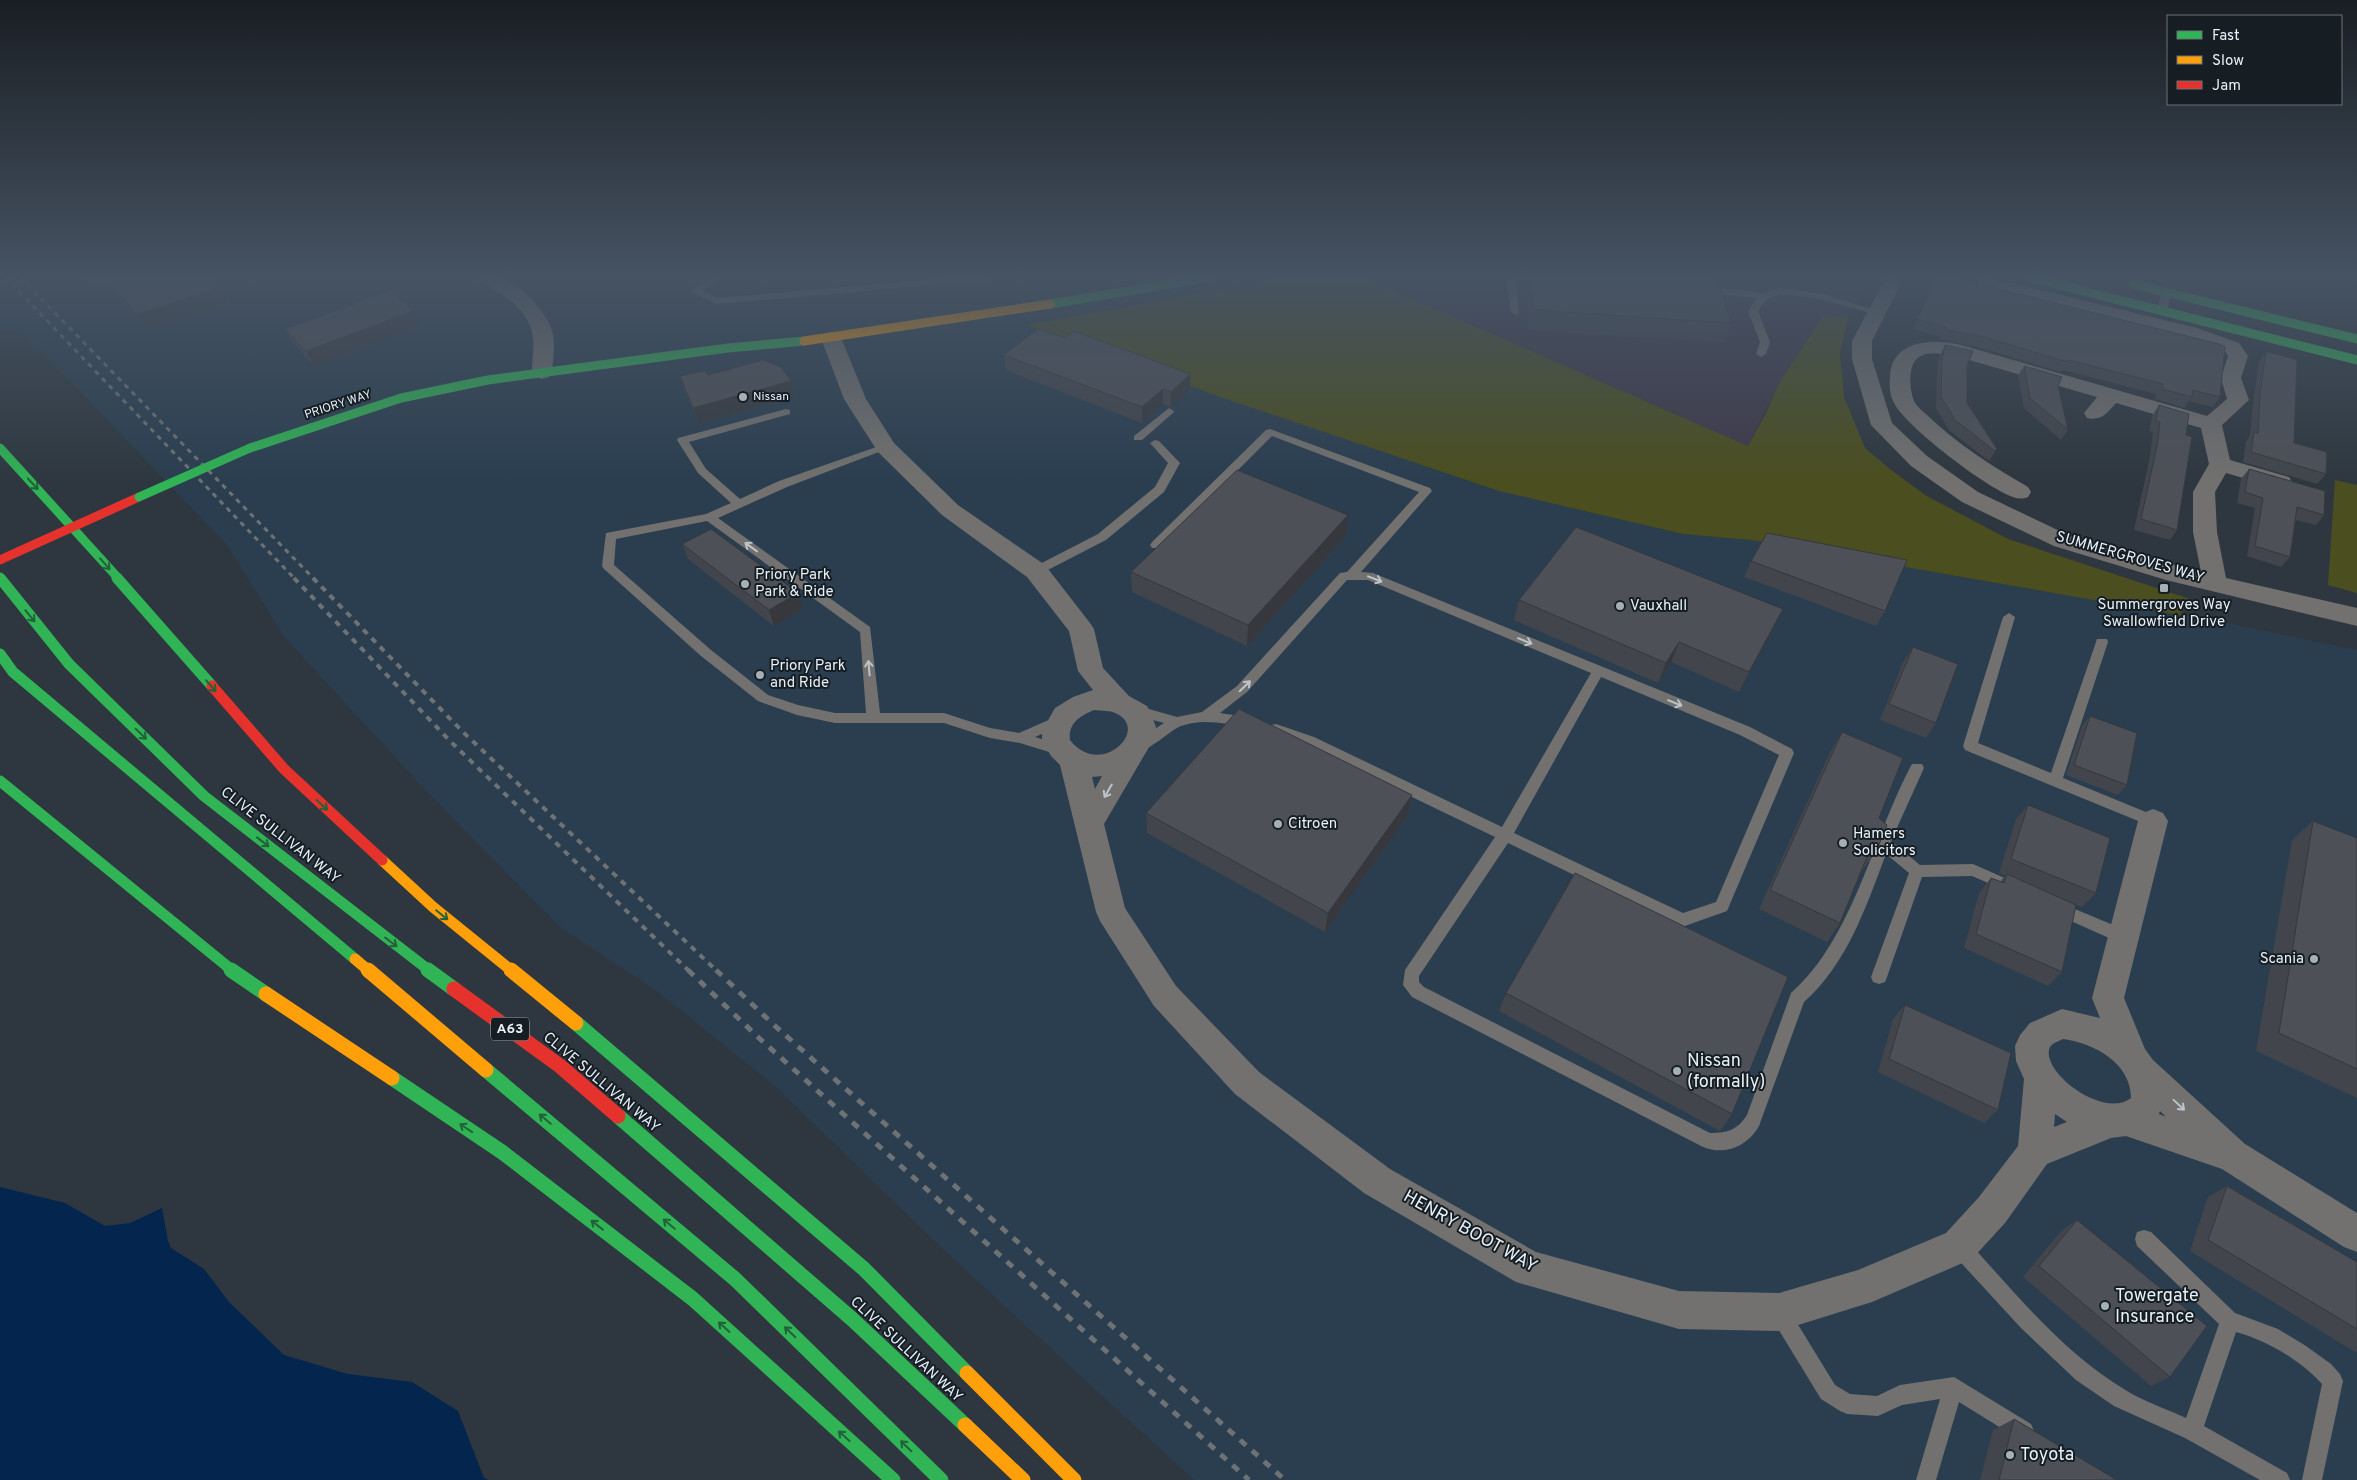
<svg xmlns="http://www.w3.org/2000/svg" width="2357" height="1480" viewBox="0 0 2357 1480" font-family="Overpass,sans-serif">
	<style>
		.built { fill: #2a3e4f }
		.industrial { fill: #3e3949 }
		.green { fill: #4b4e1e }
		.water { fill: #04254d }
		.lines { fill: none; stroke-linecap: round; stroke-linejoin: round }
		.lane { fill: #72716f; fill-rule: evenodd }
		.street { fill: #72716f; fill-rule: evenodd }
		.fast-far2 { stroke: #30b455; stroke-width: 9 }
		.fast-far1 { stroke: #30b455; stroke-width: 11 }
		.fast { stroke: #30b455; stroke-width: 15 }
		.slow-far2 { stroke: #ff9f0a; stroke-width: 9 }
		.slow-far1 { stroke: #ff9f0a; stroke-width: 11 }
		.slow { stroke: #ff9f0a; stroke-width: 15 }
		.jam-far2 { stroke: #e5322d; stroke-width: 9 }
		.jam-far1 { stroke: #e5322d; stroke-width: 11 }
		.jam { stroke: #e5322d; stroke-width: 15 }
		.rail-far2 { stroke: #6f7275; stroke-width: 3; stroke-dasharray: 5 5; stroke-linecap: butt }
		.rail-far1 { stroke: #6f7275; stroke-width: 4; stroke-dasharray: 6 6; stroke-linecap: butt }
		.rail { stroke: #6f7275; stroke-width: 5; stroke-dasharray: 8 8; stroke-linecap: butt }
		.fast-bridge { stroke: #30b455; stroke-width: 9 }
		.wall { fill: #42454b }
		.shaded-wall { fill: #36383d }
		.building { fill: #4d5057; stroke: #36383d }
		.oneway { stroke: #22623a }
		.oneway2 { stroke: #bdc4c9 }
		.poi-dot { fill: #a6afb8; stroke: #161e24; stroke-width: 2 }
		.labels { text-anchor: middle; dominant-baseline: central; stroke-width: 4; stroke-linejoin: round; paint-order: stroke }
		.far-poi-label { font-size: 12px; fill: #e6f0f9; stroke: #161e24; text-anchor: start }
		.far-street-label { font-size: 12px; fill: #e6f0f9; stroke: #161e24 }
		.shield { fill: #161e24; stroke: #a8b1b9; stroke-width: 1 }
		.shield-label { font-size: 14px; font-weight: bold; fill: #e6f0f9 }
		.street-label { font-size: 15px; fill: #e6f0f9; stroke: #161e24 }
		.poi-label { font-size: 15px; fill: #e6f0f9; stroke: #161e24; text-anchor: start }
		.near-poi-label { font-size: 18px; fill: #e6f0f9; stroke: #161e24; text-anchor: start }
		.near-street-label { font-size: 18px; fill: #e6f0f9; stroke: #161e24 }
	</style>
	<rect width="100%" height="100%" fill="#2e373f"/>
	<path class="built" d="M0 277H1288L1028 325 1220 397 1499 491 1683 534 1751 540 2232 624 2357 650V1480H1194L948 1254 775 1086 657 991 560 927 432 797 286 639 227 545 22 331 0 330Z"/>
	<path class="industrial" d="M1362 277H1874L1848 317 1823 316 1779 383 1748 446Z"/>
	<path class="green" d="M1288 277H1362L1748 446 1766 413 1779 383 1823 316 1848 317 1840 354 1844 397 1865 448 1890 469 1925 495 2008 539 2190 599 2180 615 1751 540 1683 534 1499 491 1220 397 1027 325Z
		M2335 480 2357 485V593L2328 585Z"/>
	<path class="water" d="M0 1187 65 1203 105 1226 130 1223 162 1208 168 1241 171 1248 204 1269 229 1302 284 1355 348 1374 412 1382 458 1411 484 1478 489 1480H0Z"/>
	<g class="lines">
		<path class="lane" d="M711 277H722L702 291 717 298 960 277H995L990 280 716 304 690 291Z
			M1506 277H1516L1519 314 1516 315 1511 312Z
			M1516 277H1548L1551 279C1544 284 1523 282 1516 277Z
			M1705 288 1751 291 1762 294 1780 288 1822 294 1882 312 1877 315C1854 309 1787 286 1767 299 1764 301 1761 307 1758 311L1770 342 1766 354 1761 357 1756 354 1760 342 1748 311 1757 298 1702 293 1700 291Z
			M2166 289 2171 292 2167 311 2162 314 2157 311 2161 292Z
			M1169 408 1174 411 1173 413 1142 440H1134V436Z
			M786 409 790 410V414L689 442 706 469 740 499 779 481 882 445H890L892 447 787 487 718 518 870 627 880 713H944L990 728 1019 733 1060 715 1065 716 1067 720 1065 724 1035 737 1067 747 1069 751 1067 755 1062 756 1020 743 990 738 944 723H835L797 715 758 701 701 656 604 569 602 566 606 533 706 514 731 503 698 473 677 440 678 438ZM707 521 860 632 866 713H835L798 705 768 695 711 650 614 565 616 539Z
			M1270 429 1430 488 1432 491 1361 572 1373 573 1750 727 1792 749 1794 753 1727 911 1682 927 1508 843 1419 976V982L1424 987 1710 1133C1728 1133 1737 1130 1747 1115L1791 993C1853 939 1873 836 1912 764H1922L1924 768 1891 841 1920 865 1973 864 2016 883 2019 887 2016 891 2011 893 1972 876 1922 877 1887 977 1885 982 1879 984 1873 982 1871 977 1909 873 1886 854C1866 907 1847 964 1804 1002L1759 1126C1748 1146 1725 1156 1703 1147L1412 997 1403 985 1405 970 1495 837 1304 745 1271 733 1269 729 1271 725 1276 724 1314 737 1502 827 1591 673 1368 580H1347L1247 692 1220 713 1253 718 1255 722 1253 726 1248 727C1226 724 1203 718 1181 726 1168 731 1147 755 1133 751L1131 747 1133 743 1164 723 1130 714 1128 710 1130 706 1135 705 1177 717 1202 712 1237 686 1340 573 1347 572 1419 492 1272 436 1160 548H1152L1150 545 1152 542 1266 430ZM1601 677 1740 735 1779 755 1716 902 1683 913 1514 833Z
			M1155 440 1159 441 1180 463 1164 492 1106 540 1040 574H1032L1030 571 1032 568 1098 534 1155 487 1168 463 1150 443Z
			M2009 613 2015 617 1978 743 2051 773 2096 642 2097 639H2107L2108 642 2063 778 2158 817 2160 821 2158 825 2153 827 2148 825 1965 750 1963 746 2003 617Z
			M2058 902 2130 932 2132 937 2130 942 2124 944 2118 942 2053 913 2050 908 2053 903Z
			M2144 1230 2151 1232 2235 1313 2278 1329 2306 1346 2331 1364 2340 1374 2343 1381 2322 1480H2302L2322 1384C2300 1360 2268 1341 2236 1332L2204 1426 2287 1473 2290 1480H2260L2185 1438 2114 1406 2076 1380 2021 1328 1952 1253 1950 1246 1952 1239 1959 1237 1966 1239C2015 1293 2064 1354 2127 1391 2145 1402 2167 1409 2186 1418L2219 1324 2137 1246 2135 1239 2137 1232Z
			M1779 1302 1786 1305 1835 1385 1850 1394 1877 1396 1900 1385 1954 1377 2031 1424 2034 1431 2031 1438 2024 1441 2017 1438 1959 1402 1936 1480H1916L1940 1399 1902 1405 1878 1416 1847 1414 1840 1411 1821 1399 1772 1319 1769 1312 1772 1305Z"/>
		<path class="street" d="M475 277C482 277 491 275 498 277 520 281 548 313 553 334 555 347 553 360 552 373L549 377 542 379 535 377 532 373C532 361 534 349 533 338 530 309 501 292 477 281Z
			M1886 277H1904L1872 341V359L1892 423 1927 456 1978 492 2070 536 2201 572 2193 532V492L2209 464 2201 428 2116 403C2107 413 2102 421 2087 418L2084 413 2097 397 1952 355C1938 353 1917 349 1912 367 1909 377 1910 391 1914 401 1917 407 1923 411 1927 415 1957 444 1992 466 2028 487L2031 492 2028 497C2023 499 2019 499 2013 497 1987 488 1907 428 1894 403 1890 396 1889 386 1890 377 1891 340 1933 338 1961 345L2207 416 2227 399 2221 378 2228 356 2225 351 2183 336 1980 287 1978 283 1980 279 1987 277 2197 328 2239 343 2248 356 2241 378 2249 400 2222 425 2230 460 2289 477 2292 482 2289 487 2281 489 2226 473 2215 492 2217 532 2226 578 2357 608V626L2166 580 2054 546 1962 502 1911 466 1871 425 1852 359V341Z
			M831 332 838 334 841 338 866 399 894 443 958 505 1045 565 1090 623 1094 629 1103 668 1129 696 1147 706 1151 714 1156 727 1152 742 1104 824 1125 908 1176 986 1259 1072 1390 1169 1536 1252 1679 1291 1779 1293 1858 1270 1946 1233 1979 1197 2018 1146 2024 1079 2016 1061 2015 1046 2020 1035 2030 1023 2062 1009 2100 1018 2092 998 2138 821 2143 813 2153 809 2163 813 2168 821 2124 998 2145 1049 2153 1060 2245 1144 2357 1213V1252L2344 1247 2222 1169 2126 1136 2111 1138 2047 1164 2005 1223 1972 1259 1872 1302 1779 1331 1679 1329 1516 1282 1364 1193 1235 1094 1154 1006 1100 921 1096 912 1060 765 1051 756 1042 740V731L1055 708 1073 697 1093 690 1078 671 1069 631 1027 577 942 515 878 452 844 399 821 338 824 334ZM1094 710C1101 711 1111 710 1117 714 1150 730 1100 779 1070 740 1068 723 1080 716 1094 710ZM1102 776 1095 789 1092 777ZM2063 1039C2094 1043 2131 1063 2131 1098 2105 1119 2044 1075 2049 1050 2050 1043 2058 1042 2063 1039ZM2160 1111 2166 1117 2159 1114ZM2055 1114 2067 1122 2054 1127Z"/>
		<path class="fast-far2" d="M2028 277 2357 360
			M2133 284 2357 339
			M1050 304 1211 277
			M0 448 119 579
			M250 448 401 398 488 380 728 348 804 341"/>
		<path class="fast-far1" d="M0 578 69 664 204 796 430 971
			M117 578 212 686
			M0 654 13 672 355 959
			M0 781 233 971"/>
		<path class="fast" d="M231 970 266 994
			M428 970 454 989
			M576 1023 864 1269 967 1373
			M486 1070 735 1279 941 1480
			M392 1078 502 1152 693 1299 893 1480
			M618 1116 852 1319 965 1425"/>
		<path class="slow-far2" d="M804 341 1050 304"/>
		<path class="slow-far1" d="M382 860 433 907 512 971
			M355 959 369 971"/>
		<path class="slow" d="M368 970 486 1070
			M511 970 576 1023
			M266 994 392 1078
			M967 1373 1074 1480
			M965 1425 1023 1480"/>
		<path class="jam-far2" d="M0 560 139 497"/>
		<path class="jam-far1" d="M212 686 284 769 382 860"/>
		<path class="jam" d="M454 989 560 1066 618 1116"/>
		<path class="rail-far2" d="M5 277 295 579
			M20 277 314 579"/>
		<path class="rail-far1" d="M294 578 450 741 689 971
			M313 578 464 733 717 971"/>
		<path class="rail" d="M688 970 759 1038 1249 1480
			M716 970 774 1025 1285 1480"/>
		<path class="fast-bridge" d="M139 497 250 448"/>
	</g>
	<path class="wall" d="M76 277H210L228 302 146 329 115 288Z
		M1527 277H1678L1731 323 1724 343 1529 330 1525 287Z
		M1936 277 2220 397 2213 407 2189 401 2185 408 2155 399 2156 394 2063 370 2061 372 1975 346 1941 340V337L1913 329Z
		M421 326 314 366 294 344 285 329Z
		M1065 338 1190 374V389L1171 407 1163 404 1142 423 1006 370 1004 355Z
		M1945 345 1967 366V403L1997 449 1991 460 1989 461 1949 430 1936 408 1937 370 1940 355Z
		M2266 351 2294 443 2326 474 2317 484 2243 462 2246 442 2250 436 2253 403 2259 362Z
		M2024 366 2058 386 2068 430 2061 440 2024 408 2018 376Z
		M708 375 795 396 699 423 685 392 680 376Z
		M2159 405 2186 435 2177 530 2170 540 2134 530 2150 456 2153 432 2149 431 2152 416Z
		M2249 469 2324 515 2316 525 2296 520 2290 557 2281 567 2247 556 2255 508 2237 503 2241 479Z
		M1348 515 1346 536 1247 646 1132 592 1131 572Z
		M682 544 803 609 774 626 688 559Z
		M1751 561 1885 611 1876 626 1744 577Z
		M1519 600 1773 629 1739 692 1671 662 1658 683 1514 620Z
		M1913 647 1936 723 1926 738 1880 720 1903 662Z
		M2090 716 2127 785 2118 795 2066 775 2082 726Z
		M1842 732 1879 818 1876 852 1862 871H1861L1840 923 1827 942 1759 909 1830 752Z
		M1412 795 1408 815 1325 932 1147 833 1146 813Z
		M2028 805 2096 893 2082 907 2076 905 2062 972 2048 986 1964 948 1979 893 1991 878 2000 882 2005 876 1999 873 2016 819Z
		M2313 821 2357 838V1098L2256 1051 2292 840Z
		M1506 993 1732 1114 1720 1131 1499 1011Z
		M1905 1005 1998 1110 1984 1123 1878 1072 1893 1019Z
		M2227 1186 2357 1262V1351L2355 1352 2190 1251 2208 1197Z
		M2077 1220 2170 1377 2151 1386 2023 1277 2061 1231Z
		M2014 1419 2117 1480H1980L1993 1430Z"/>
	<path class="shaded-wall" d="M219 287 228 302 146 329 136 315Z
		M413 311 421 326 314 366 306 351Z
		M1190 374V389L1171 407V392Z
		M791 381 795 396 699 423 693 408Z
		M1163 389V404L1142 423V407Z
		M1997 449 1991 460 1989 461 1995 451Z
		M1348 515 1346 536 1247 646 1248 625Z
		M798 593 803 609 774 626 769 610Z
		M1783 609 1773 629 1739 692 1749 672Z
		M1679 642 1671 662 1658 683 1666 663Z
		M1412 795 1408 815 1325 932 1328 913Z"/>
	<path class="building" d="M108 277H210L219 287 136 315Z
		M1530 277H1678L1718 279 1731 323 1534 310Z
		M1936 277H1950L2219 344 2225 347 2220 397 2193 390 2192 397 2162 389 2163 384 2068 360 2067 362 1980 336 1946 330V327L1917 319Z
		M391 290 413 311 306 351 285 329Z
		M1038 329 1065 338 1074 331 1190 374 1171 392 1163 389 1142 407 1004 355Z
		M1945 345 1973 351 1967 366V403L1997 449 1995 451 1955 420 1941 397 1942 360Z
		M2266 351 2297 360 2294 443 2327 452 2326 474 2251 452 2254 432 2258 433 2260 393Z
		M763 360 781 367 791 381 693 408 680 376 704 371 708 375Z
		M2024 366 2062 377 2058 386 2068 430 2030 398Z
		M2159 405 2189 414 2186 435 2192 437 2177 530 2141 519 2157 446 2160 422 2156 421Z
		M2249 469 2325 491 2324 515 2297 507 2290 557 2255 546 2263 498 2245 492Z
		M1237 470 1348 515 1248 625 1131 572Z
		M1576 527 1783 609 1749 672 1679 642 1666 663 1519 600Z
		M711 529 798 593 769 610 682 544Z
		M1767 533 1907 560 1885 611 1751 561Z
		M1913 647 1958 664 1936 723 1889 704Z
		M1239 709 1412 795 1328 913 1146 813Z
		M2090 716 2137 733 2127 785 2074 765Z
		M1842 732 1903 758 1879 818 1887 825 1876 852H1869L1840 923 1770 890Z
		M2028 805 2110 838 2096 893 2011 859Z
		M2313 821 2357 838V1069L2279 1033Z
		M1575 873 1788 977 1732 1114 1506 993Z
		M2007 874 2076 905 2062 972 1976 934 1991 878 2004 883Z
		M1905 1005 2011 1053 1998 1110 1889 1059Z
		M2227 1186 2357 1262V1329L2208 1240Z
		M2077 1220 2207 1326 2170 1377 2039 1266Z
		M2014 1419 2117 1480H1999Z"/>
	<defs><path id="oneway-shaft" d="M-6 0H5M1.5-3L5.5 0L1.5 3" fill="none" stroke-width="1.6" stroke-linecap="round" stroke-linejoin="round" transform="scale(1.25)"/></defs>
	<g class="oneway">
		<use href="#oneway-shaft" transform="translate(33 484) rotate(47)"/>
		<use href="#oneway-shaft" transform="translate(105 564) rotate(49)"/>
		<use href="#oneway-shaft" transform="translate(30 616) rotate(51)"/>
		<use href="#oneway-shaft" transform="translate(211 686) rotate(49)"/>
		<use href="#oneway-shaft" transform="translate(141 734) rotate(44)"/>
		<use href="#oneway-shaft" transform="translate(322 805) rotate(43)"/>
		<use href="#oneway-shaft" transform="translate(263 842) rotate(38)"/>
		<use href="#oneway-shaft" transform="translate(442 915) rotate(39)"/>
		<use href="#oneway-shaft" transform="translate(391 942) rotate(37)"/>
		<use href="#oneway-shaft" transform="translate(545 1119) rotate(-140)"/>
		<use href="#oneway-shaft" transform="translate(466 1128) rotate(-146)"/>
		<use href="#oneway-shaft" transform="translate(669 1224) rotate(-140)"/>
		<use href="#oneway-shaft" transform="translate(597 1225) rotate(-142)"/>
		<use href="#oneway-shaft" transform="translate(724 1327) rotate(-138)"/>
		<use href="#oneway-shaft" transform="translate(790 1332) rotate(-136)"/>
		<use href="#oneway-shaft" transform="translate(844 1436) rotate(-138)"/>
		<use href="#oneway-shaft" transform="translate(906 1446) rotate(-136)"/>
	</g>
	<g class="oneway2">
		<use href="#oneway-shaft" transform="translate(751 547) rotate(-144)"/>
		<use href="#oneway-shaft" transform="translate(1375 579) rotate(21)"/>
		<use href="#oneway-shaft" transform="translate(1525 641) rotate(22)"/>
		<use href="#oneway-shaft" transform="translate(869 668) rotate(-95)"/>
		<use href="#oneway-shaft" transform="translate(1245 686) rotate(-44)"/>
		<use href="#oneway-shaft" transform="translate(1675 703) rotate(22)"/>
		<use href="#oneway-shaft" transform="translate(1108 791) rotate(120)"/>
		<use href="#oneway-shaft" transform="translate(2179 1105) rotate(43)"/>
	</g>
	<linearGradient id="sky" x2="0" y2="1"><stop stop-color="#191e23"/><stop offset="0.57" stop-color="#465363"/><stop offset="1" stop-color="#465363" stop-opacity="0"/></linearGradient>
	<rect width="2357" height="484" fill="url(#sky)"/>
	<g class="poi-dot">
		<circle cx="743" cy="397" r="5"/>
		<circle cx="745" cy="584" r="5"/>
		<rect x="2159" y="583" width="10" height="10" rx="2.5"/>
		<circle cx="1620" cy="606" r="5"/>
		<circle cx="760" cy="675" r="5"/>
		<circle cx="1278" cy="824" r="5"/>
		<circle cx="1843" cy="843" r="5"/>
		<circle cx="2314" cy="959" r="5"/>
		<circle cx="1677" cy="1071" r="5"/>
		<circle cx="2105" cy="1306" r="5"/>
		<circle cx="2010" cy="1455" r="5"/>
	</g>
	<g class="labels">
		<g class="far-poi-label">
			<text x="753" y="397">Nissan</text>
		</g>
		<g class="far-street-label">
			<text transform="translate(338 405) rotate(-18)">PRIORY WAY</text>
		</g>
		<rect class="shield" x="491" y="1017.5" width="38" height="23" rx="4"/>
		<g class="shield-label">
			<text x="510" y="1029">A63</text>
		</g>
		<g class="street-label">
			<text transform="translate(2130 558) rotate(16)">SUMMERGROVES WAY</text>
			<text transform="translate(280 836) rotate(38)">CLIVE SULLIVAN WAY</text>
			<text transform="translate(601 1083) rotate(40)">CLIVE SULLIVAN WAY</text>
			<text transform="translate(906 1350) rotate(43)">CLIVE SULLIVAN WAY</text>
		</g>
		<g class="poi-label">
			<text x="755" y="575">Priory Park<tspan x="755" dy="17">Park &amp; Ride</tspan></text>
			<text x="2164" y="605" text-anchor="middle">Summergroves Way<tspan x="2164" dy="17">Swallowfield Drive</tspan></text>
			<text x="1630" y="606">Vauxhall</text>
			<text x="770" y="666">Priory Park<tspan x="770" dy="17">and Ride</tspan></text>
			<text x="1288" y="824">Citroen</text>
			<text x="1853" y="834">Hamers<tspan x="1853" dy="17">Solicitors</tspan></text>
			<text x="2304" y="959" text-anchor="end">Scania</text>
		</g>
		<g class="near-poi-label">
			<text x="1687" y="1061">Nissan<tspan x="1687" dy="21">(formally)</tspan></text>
			<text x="2115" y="1296">Towergate<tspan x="2115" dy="21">Insurance</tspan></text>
			<text x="2020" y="1455">Toyota</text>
		</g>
		<g class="near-street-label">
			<text transform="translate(1470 1232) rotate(29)">HENRY BOOT WAY</text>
		</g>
	</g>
	<rect x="2167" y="15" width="175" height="90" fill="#161e24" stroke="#697279"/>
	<rect x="2177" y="31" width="25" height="8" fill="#30b455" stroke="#697279"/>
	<text x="2212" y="40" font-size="15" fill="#e6f0f9">Fast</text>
	<rect x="2177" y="56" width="25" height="8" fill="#ff9f0a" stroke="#697279"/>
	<text x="2212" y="65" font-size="15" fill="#e6f0f9">Slow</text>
	<rect x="2177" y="81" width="25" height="8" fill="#e5322d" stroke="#697279"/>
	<text x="2212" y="90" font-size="15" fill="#e6f0f9">Jam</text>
</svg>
